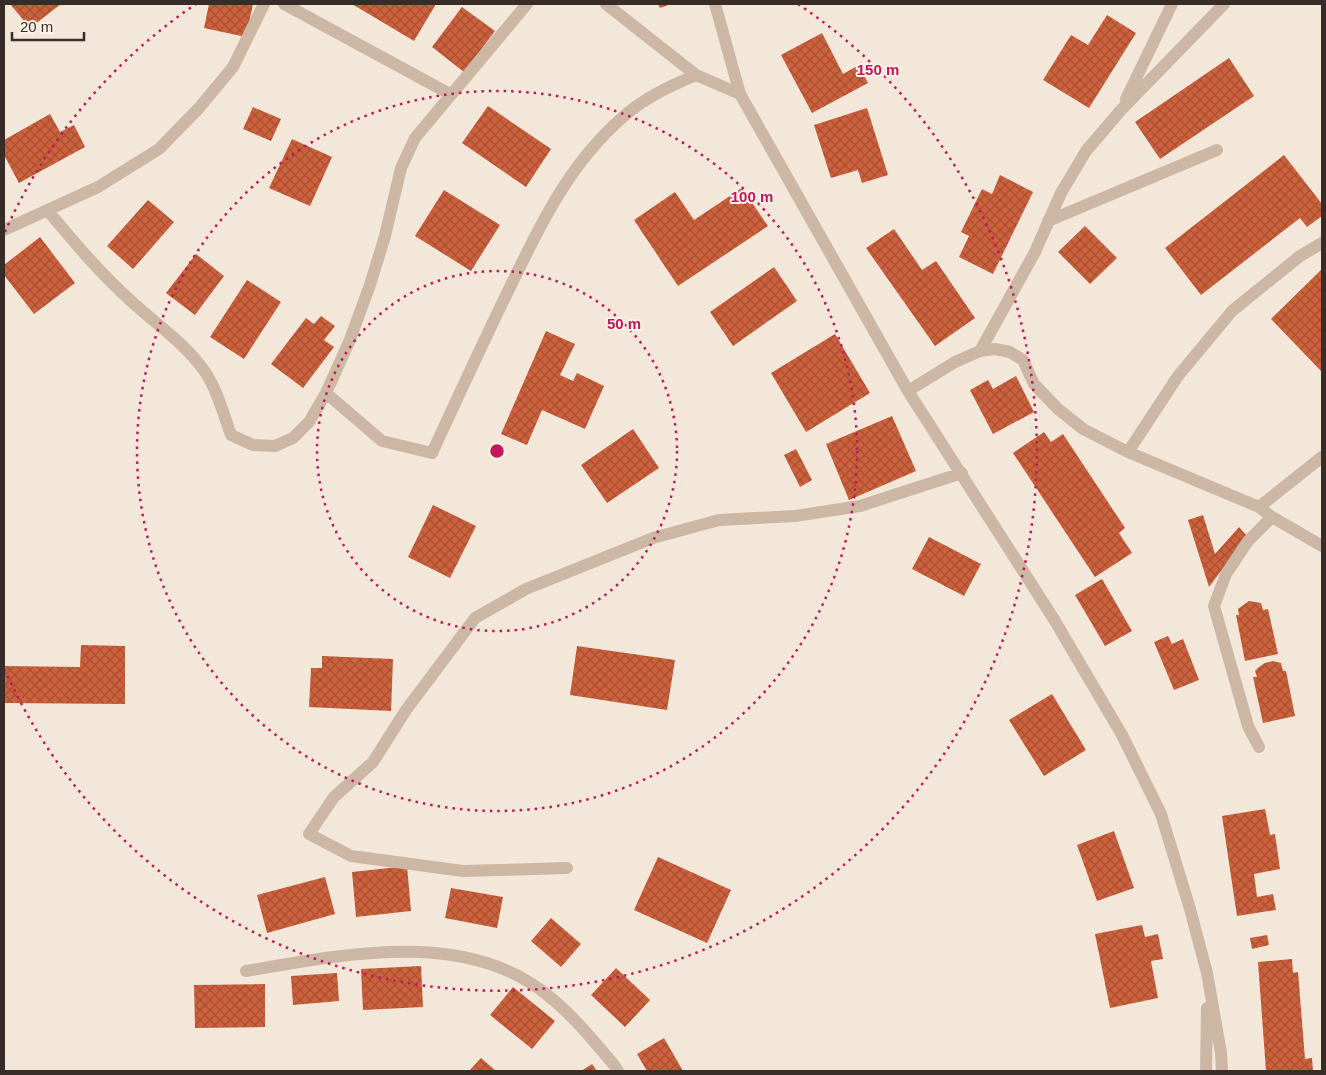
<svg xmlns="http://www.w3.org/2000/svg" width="1326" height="1075" viewBox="0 0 1326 1075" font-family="Arial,sans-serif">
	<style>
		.building { fill: url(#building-cross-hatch) }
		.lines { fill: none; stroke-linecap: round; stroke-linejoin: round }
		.minor { stroke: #ccb7a5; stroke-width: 12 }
		.ring { fill: none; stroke: #c2185b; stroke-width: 2.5; stroke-dasharray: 2.5 5 }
		.centre { fill: #c2185b; stroke: #fbf1e6; stroke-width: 2.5 }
		.ring-label { font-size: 15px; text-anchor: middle; font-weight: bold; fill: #c2185b; stroke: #fbf1e6; stroke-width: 4; stroke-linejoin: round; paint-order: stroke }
	</style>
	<defs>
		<pattern id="building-cross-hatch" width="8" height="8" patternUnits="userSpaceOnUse" patternTransform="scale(1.25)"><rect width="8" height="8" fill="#ce613d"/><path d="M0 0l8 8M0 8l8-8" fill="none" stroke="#a85033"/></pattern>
	</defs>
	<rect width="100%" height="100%" fill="#f3e7da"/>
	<path class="building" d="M10 4H61L30 28Z
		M209 4H253L246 37 204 28Z
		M352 4H436L414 41Z
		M658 4H671L660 8Z
		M462 7 495 31 464 72 432 47Z
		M1107 15 1136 33 1089 108 1043 80 1071 35 1088 45Z
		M822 33 843 74 859 65 868 83 812 113 781 55Z
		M1229 58 1254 96 1160 159 1135 122Z
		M488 106 551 149 526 187 462 143Z
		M253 107 281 119 271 141 243 129Z
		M867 108 888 175 862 183 858 170 831 178 814 125Z
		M50 114 60 132 74 125 85 147 19 183 4 155V140Z
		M292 139 332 157 310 206 269 188Z
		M1284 155 1322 204V216L1307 227 1300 218 1201 295 1165 248Z
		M1000 175 1033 192 993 274 959 257 969 236 961 232 982 189 992 194Z
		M742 188 768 226 678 286 634 220 675 192 694 220Z
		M444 190 500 225 471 271 415 236Z
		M148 200 174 222 133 269 107 246Z
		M1085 226 1117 258 1090 284 1058 252Z
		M894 229 922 270 936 261 975 318 935 346 866 248Z
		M40 237 75 283 34 314 4 275V265Z
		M196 254 224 276 195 315 166 293Z
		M774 267 797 301 733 346 710 312Z
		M1322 269V372L1271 319Z
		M247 280 281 302 244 359 210 337Z
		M321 316 335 326 324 340 334 347 303 388 271 364 306 318 314 324Z
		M546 331 575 344 560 375 573 381 577 373 604 386 585 429 542 410 527 445 501 434Z
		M835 334 870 393 806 432 771 373Z
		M1016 376 1034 412 993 434 970 390 988 380 993 389Z
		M892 416 916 471 849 500 826 444Z
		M633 429 659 468 607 503 581 465Z
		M1044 432 1051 442 1063 434 1125 528 1119 533 1132 553 1095 577 1013 453Z
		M796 449 812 480 800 487 784 455Z
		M433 505 476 526 450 578 408 557Z
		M1203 515 1215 554 1239 527 1247 536 1209 587 1188 520Z
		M929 537 981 564 964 596 912 569Z
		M1102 579 1132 631 1105 646 1075 595Z
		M1249 601 1261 603 1263 610 1268 609 1278 654 1245 661 1236 615H1239L1238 609Z
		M1168 636 1172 644 1183 639 1199 680 1174 690 1154 642Z
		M81 645 125 646V704L4 703V666L80 667Z
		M577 646 675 660 667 710 570 695Z
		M322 656 393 659 391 711 309 707 311 668H322Z
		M1273 661 1281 663 1283 671H1286L1295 716 1263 723 1253 677H1257L1255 671 1259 667 1265 663Z
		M1052 694 1086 750 1044 776 1009 720Z
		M1265 809 1270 835 1275 834 1280 869 1254 874 1257 897 1273 894 1276 910 1237 916 1222 816Z
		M1114 831 1134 888 1097 901 1077 845Z
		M658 857 731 890 707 943 634 910Z
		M407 866 411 911 356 917 352 872Z
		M325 877 335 914 267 933 257 895Z
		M451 888 503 897 497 928 445 918Z
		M551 918 581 944 561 967 531 941Z
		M1142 925 1145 937 1158 934 1163 959 1151 961 1158 998 1110 1008 1095 934Z
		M1267 935 1269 945 1252 949 1250 938Z
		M1292 959 1293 973 1298 972 1305 1059 1312 1058 1313 1071H1266L1258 962Z
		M421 966 423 1007 363 1010 361 969Z
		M616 968 650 1000 625 1027 591 995Z
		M337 973 339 1001 293 1005 291 976Z
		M265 984V1027L195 1028 194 985Z
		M513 987 555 1021 532 1049 490 1015Z
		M664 1038 683 1071H647L637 1054Z
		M481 1058 496 1071H469Z
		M592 1064 597 1071H581Z"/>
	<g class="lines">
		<path class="minor" d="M284 4 450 94
			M606 4 696 75 740 94
			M715 4 740 94 908 391 1055 621 1122 735 1161 814 1190 909 1207 973 1221 1053 1222 1071
			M1126 99 1172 4
			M48 211C74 242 100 273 131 301 155 323 183 342 203 369 217 388 223 413 231 435L253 445 275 446 293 438 309 422 326 393 349 342 370 285 385 236 401 168 415 138 527 4
			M1048 221 1217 150
			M4 230 98 187 159 149 199 108 233 67 264 4
			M980 351 1035 252 1061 193 1086 151 1121 110 1224 4
			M908 391 955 362 980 351 995 349 1010 352 1023 360 1034 384 1058 409 1083 429 1128 452 1259 507 1272 517 1322 546
			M326 393 382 441 432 453C459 395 485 338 513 281 543 219 571 162 624 116 646 97 670 86 696 75
			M1128 452 1178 376 1232 311 1300 256 1322 243
			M1259 507 1322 457
			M1259 747 1248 726 1214 606 1226 574 1248 541 1272 517
			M567 868 463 871 351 856 309 834 334 797 373 762 406 710 475 618 526 589 653 538 719 520 795 516 860 506 962 473
			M246 971C341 955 464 928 546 994 572 1014 593 1040 614 1065L618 1071
			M1206 1071 1207 1008"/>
	</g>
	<g class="ring">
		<circle cx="497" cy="451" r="180"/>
		<circle cx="497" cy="451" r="360"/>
		<path d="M5 232A539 539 0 0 1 196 4M798 4A539 539 0 1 1 5 670"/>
	</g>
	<circle cx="497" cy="451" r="8" class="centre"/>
	<g class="ring-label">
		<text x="878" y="75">150 m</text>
		<text x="752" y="202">100 m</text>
		<text x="624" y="329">50 m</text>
	</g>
	<rect width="1326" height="1075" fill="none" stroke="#372c27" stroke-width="10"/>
	<path d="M12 32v8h72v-8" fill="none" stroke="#372c27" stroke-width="2.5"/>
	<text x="20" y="32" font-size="15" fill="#372c27" stroke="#fbf1e6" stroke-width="4" paint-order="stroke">20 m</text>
</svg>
